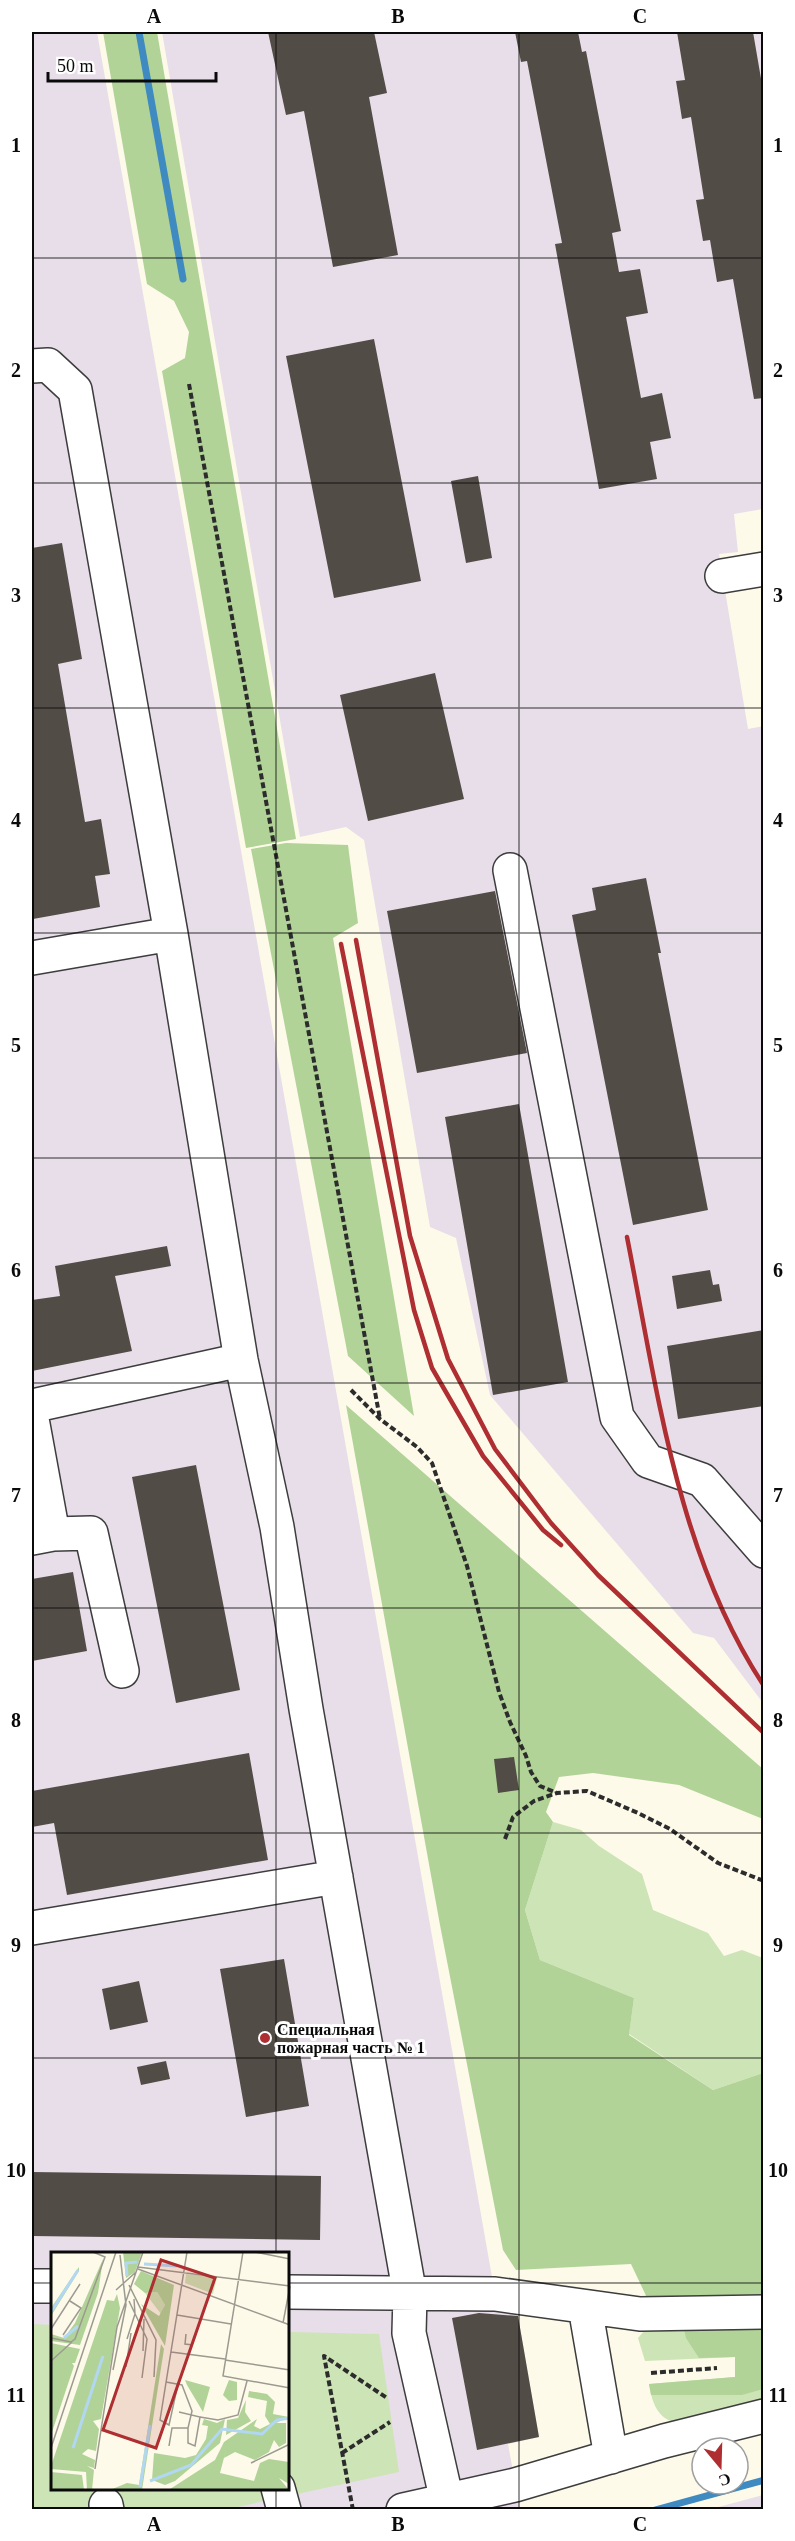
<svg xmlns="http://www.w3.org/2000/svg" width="795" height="2541" viewBox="0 0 795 2541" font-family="Georgia,serif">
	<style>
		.industrial { fill: #e8dee9; fill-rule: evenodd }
		.green { fill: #cde4b6 }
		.forest { fill: #b1d397 }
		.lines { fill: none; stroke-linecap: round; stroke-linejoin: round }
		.stream { stroke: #3f8ac1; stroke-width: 7 }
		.building { fill: #524c47 }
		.minor-casing { stroke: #3d3d3d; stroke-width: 36 }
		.path { stroke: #2c2c2c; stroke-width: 4; stroke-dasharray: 6 3; stroke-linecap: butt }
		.minor { stroke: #fff; stroke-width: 33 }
		.rail { stroke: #ae2e31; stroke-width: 4.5 }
		.grid { fill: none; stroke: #0a0a0a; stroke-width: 1.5; stroke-opacity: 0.55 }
		.poi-dot { fill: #ae2e31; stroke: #fff; stroke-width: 2 }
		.labels { text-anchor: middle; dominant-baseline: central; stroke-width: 6; stroke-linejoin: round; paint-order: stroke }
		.poi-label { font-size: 16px; font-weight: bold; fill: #0a0a0a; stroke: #fff; text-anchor: start }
		.inset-river { fill: none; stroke: #b2d7f0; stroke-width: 3 }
		.inset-road { fill: none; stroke: #9c9a90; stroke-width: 1.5 }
		.view { fill: #ae2e31; fill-opacity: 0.15; stroke: #ae2e31; stroke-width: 3 }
		.inset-edge { fill: none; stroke: #0a0a0a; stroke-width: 3 }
		.neatline { fill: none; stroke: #0a0a0a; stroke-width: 2 }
		.grid-label { font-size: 20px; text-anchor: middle; font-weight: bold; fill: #0a0a0a }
	</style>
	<rect width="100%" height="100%" fill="#fdfae9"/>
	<path class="industrial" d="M32 32H97L495 2294 516 2305 539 2437 508 2444 520 2509 32 2510ZM52 2253H288V2488H52Z
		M162 32H763V509L734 514 738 552 719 554 748 729 764 726 763 1703 714 1638 693 1633 490 1395 456 1238 430 1227 364 840 346 827 300 837Z
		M763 2495V2509H711Z"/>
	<path class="green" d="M553 1822 581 1830 599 1846 642 1874 653 1910 708 1933 724 1956 742 1950 763 1958V2073L713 2090 629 2034 634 1998 540 1960 525 1910Z
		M32 2324 52 2325V2488H288V2332L379 2334 399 2472 228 2509 32 2510Z
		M763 2328V2403L673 2422C656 2416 652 2401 649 2384L735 2377V2357L645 2361 638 2338 645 2330Z"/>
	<path class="forest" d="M103 32H157L296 839 246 848 162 371 185 358 189 332 174 301 147 284Z
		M286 843 348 845 358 923 333 938 414 1416 348 1356 251 849Z
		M346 1405 763 1769V1819L679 1785 593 1773 559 1777 546 1812 553 1822 525 1910 540 1960 634 1998 629 2035 713 2090 763 2073V2301L649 2302 631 2264 516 2270 503 2250 440 1925Z
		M683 2325 763 2328V2389L742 2395H651L649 2384 735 2377V2357L699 2358 686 2338Z"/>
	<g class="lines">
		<path class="stream" d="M139 32 183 279
			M655 2510 764 2480"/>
	</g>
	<path class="building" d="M268 32H374L387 93 369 97 398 255 333 267 304 111 286 115Z
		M515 32H578L582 52 586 51 621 231 612 233 619 272 640 269 648 313 626 317 641 398 662 393 671 438 650 442 657 479 599 489 555 244 562 243 527 61 521 62Z
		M677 32H753L764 96V398L754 399 733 279 717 282 710 240 703 241 696 200 704 199 691 117 682 119 676 81 685 80Z
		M374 339 421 581 334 598 286 356Z
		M478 476 492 558 466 563 451 481Z
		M62 543 82 659 58 664 85 822 101 819 110 874 95 876 100 907 33 919 32 548Z
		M435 673 464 799 368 821 340 695Z
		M646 878 661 953H658L708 1210 633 1225 572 915 596 910 592 888Z
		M495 891 527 1053 417 1073 387 911Z
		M519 1104 568 1382 493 1395 445 1117Z
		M167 1246 171 1266 115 1276 132 1351 32 1371V1300L60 1296 55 1266Z
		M710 1270 713 1285 719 1284 722 1301 677 1309 672 1276Z
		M764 1330V1406L678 1419 667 1346Z
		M196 1465 240 1690 176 1703 132 1477Z
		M73 1572 87 1651 32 1661V1579Z
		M249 1753 268 1860 67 1895 54 1823 32 1827V1791Z
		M514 1757 519 1790 498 1793 494 1759Z
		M284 1959 309 2106 246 2117 220 1969Z
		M139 1981 148 2022 110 2030 102 1989Z
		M166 2061 170 2079 141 2085 137 2067Z
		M32 2172 321 2176 320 2240 32 2236Z
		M479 2313 518 2316 539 2437 477 2450 452 2318Z"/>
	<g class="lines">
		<defs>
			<path id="minor" d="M32 366 48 365 75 390 171 934 241 1360 277 1527 306 1709 410 2295 409 2333 449 2510
				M722 576 764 569
				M510 870 617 1417 648 1461 702 1480 764 1551
				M32 958 171 934
				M32 1406 241 1360
				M32 1419 53 1534
				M32 1538 53 1534 91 1533 122 1671
				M32 1928 336 1877
				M32 2286H52
				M288 2292 495 2294 640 2314 764 2312
				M585 2307 611 2457
				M278 2488 284 2510
				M106 2505 107 2510
				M403 2510 515 2485 664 2441 764 2416"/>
		</defs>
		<use href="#minor" class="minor-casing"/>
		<path class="path" d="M189 384 380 1419
			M351 1390 380 1419 417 1447 432 1463 467 1566 499 1692 510 1722 526 1756 531 1772 540 1786 557 1793
			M505 1839 513 1817 534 1801 557 1793 587 1791 638 1813 670 1829 718 1863 764 1881
			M651 2373 717 2368
			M342 2453 390 2422
			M353 2510 324 2356 387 2398"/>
		<use href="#minor" class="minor"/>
		<path class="rail" d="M356 940 410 1236 448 1359 495 1449 551 1523 598 1575 764 1733
			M341 944 414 1310 432 1368 483 1456 543 1530 561 1545
			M627 1237C657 1388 677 1554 764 1686"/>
	</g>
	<path class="grid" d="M276 32V2253M519 32V2510M32 258H764M32 483H764M32 708H764M32 933H764M32 1158H764M32 1383H764M32 1608H764M32 1833H764M32 2058H764M32 2283H52M288 2283H764M276 2488V2510"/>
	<circle class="poi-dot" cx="265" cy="2038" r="6"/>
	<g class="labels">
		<g class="poi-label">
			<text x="277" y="2029">Специальная<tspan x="277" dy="18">пожарная часть № 1</tspan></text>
		</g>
	</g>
	<g transform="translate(51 2252)">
		<rect width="238" height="238" fill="#fdfae9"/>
		<path d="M135 22 166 25 162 42 134 31ZM106 40 114 53 110 62 94 41Z" fill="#cde4b6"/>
		<path d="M72 0H91L84 20 75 26ZM52 7 47 41 29 93 0 89V82L13 86 24 71ZM28 15V19L0 64V56ZM90 19 123 33 114 94 90 52 108 64 114 53 106 40 94 41 83 32ZM66 42 69 56 50 167 42 169 48 177 45 199 37 197 31 202 44 208 43 216 36 214 43 218 41 238H36L35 220 0 217V214L56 48 63 49ZM0 91 29 97 24 111H21L23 114 0 183ZM110 92 113 97 91 238H59L76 231 88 233ZM134 128 159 135 152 160 136 133ZM178 128 186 130V148L178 149 172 143ZM198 139 216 142 224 150 222 162 238 165 225 171H235V191L228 195 223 188 218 200 204 208 184 200 173 206 175 198 169 221 203 229 209 211 218 207 238 210V232L228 226 238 238 116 239 164 208 173 190 206 167 203 174 209 177 219 172 214 164 216 149 197 145ZM195 148 194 160 200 169 175 183 176 168 187 166ZM153 167 166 171 174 167 169 191 124 229 114 233 101 228 103 201 134 206 145 203 155 187 157 174 151 173ZM0 220 31 223 33 238H0Z" fill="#b1d397"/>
		<path class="inset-river" d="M93 12 126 14M76 24 75 11 86 10M0 60 27 18M13 86 27 74M22 196 52 104M99 229 140 213 171 177 211 182 226 168 239 166M89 235 99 173"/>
		<path class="inset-road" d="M192 0 172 124 239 136M204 0 239 7M87 15 239 34M87 17 239 73M78 33 105 88 103 125M65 38 85 20M78 49 96 87 91 126M126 63 180 72M232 71 239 34M0 77 29 32M135 82 134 92 142 93M12 83 30 56 19 49M0 86 20 90 24 87 54 5 42 0M76 87 84 62 83 47M92 99 93 67M120 100 174 107M174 108 239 118M0 109 21 90M75 115 80 81M62 118 75 53 69 3M115 130 131 133 141 159 137 176H121L118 194M127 132 118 173 109 168 136 0M128 160 149 165 144 194 137 191V176M149 165 167 168 187 163 196 129M0 196 65 0M200 211 239 192M44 217 66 75 92 0"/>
		<path class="view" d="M110 8 164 26 105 196 52 178Z"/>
		<rect width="238" height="238" class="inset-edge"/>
	</g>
	<rect width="795" height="2541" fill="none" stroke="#ffffff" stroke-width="66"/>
	<g transform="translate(720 2466) rotate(161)"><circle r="28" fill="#ffffff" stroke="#9d9d9d" stroke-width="1.5"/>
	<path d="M0-4.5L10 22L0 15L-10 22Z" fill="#ae2e31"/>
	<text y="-9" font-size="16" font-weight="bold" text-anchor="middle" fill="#0a0a0a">С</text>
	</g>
	<path d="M48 72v9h168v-9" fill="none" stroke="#0a0a0a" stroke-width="3"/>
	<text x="57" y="72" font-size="18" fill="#0a0a0a" stroke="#ffffff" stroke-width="4.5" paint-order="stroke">50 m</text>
	<rect x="33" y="33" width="729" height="2475" class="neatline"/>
	<g class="grid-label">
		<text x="154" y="23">A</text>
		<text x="398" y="23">B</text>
		<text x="640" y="23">C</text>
		<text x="16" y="152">1</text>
		<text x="778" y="152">1</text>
		<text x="16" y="377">2</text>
		<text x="778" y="377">2</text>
		<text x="16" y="602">3</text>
		<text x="778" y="602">3</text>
		<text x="16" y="827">4</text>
		<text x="778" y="827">4</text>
		<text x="16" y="1052">5</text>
		<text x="778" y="1052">5</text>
		<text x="16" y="1277">6</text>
		<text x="778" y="1277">6</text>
		<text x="16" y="1502">7</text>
		<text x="778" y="1502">7</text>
		<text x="16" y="1727">8</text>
		<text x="778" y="1727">8</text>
		<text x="16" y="1952">9</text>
		<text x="778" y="1952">9</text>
		<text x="16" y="2177">10</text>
		<text x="778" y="2177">10</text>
		<text x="16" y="2402">11</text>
		<text x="778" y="2402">11</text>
		<text x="154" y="2531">A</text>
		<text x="398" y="2531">B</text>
		<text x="640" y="2531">C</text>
	</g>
</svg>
